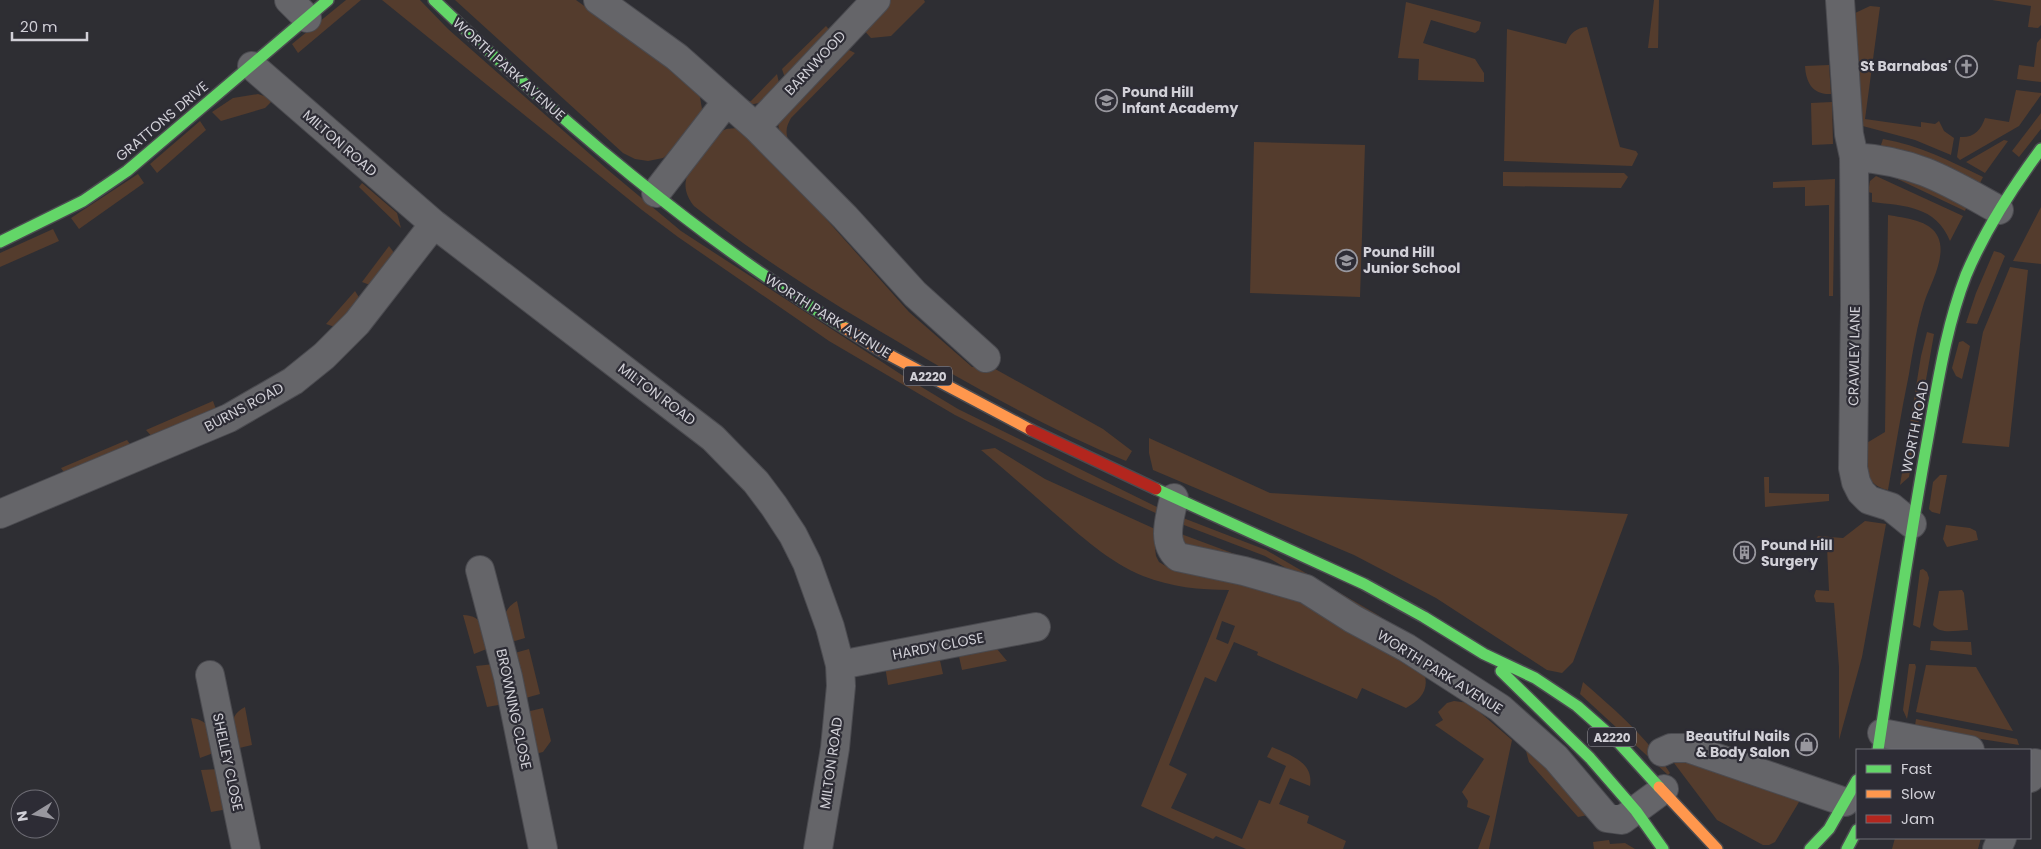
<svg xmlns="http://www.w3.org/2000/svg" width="2041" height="849" viewBox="0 0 2041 849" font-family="Poppins,sans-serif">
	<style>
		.green { fill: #543c2d; fill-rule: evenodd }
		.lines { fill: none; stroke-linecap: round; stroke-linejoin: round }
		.street-casing { stroke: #4b4b50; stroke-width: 30 }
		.fast-casing { stroke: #4b4b50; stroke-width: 14 }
		.slow-casing { stroke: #4b4b50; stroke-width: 14 }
		.jam-casing { stroke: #4b4b50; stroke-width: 14 }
		.street { stroke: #656569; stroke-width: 28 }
		.fast { stroke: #63d668; stroke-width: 11 }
		.slow { stroke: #ff974d; stroke-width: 11 }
		.jam { stroke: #b3261e; stroke-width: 11 }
		.labels { text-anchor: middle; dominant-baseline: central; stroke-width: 4.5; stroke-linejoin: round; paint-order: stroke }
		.shield { fill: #2d2c35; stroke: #a09fa6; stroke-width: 1 }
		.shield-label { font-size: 12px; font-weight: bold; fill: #d1d0d7 }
		.street-label { font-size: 14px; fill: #d1d0d7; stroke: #2d2c35 }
		.poi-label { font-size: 14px; font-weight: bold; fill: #d1d0d7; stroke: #2d2c35; text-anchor: start }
	</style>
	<rect width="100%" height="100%" fill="#2e2e33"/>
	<path class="green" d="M346 0H361L298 53 292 44Z
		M382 0H420L448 29 608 170 681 231 905 377 958 409 1163 510 1160 515 1079 478 955 415 829 341 678 237 642 210Z
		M455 0H576L655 57 692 87 700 97 702 109 699 123 675 149 663 158 648 161 635 159 623 153Z
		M889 0H924L925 2 891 36 871 38 861 27Z
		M1654 0H1659L1658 48H1648Z
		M1992 0H2041V25L2038 28 2028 27 2031 6Z
		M1406 2 1481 22 1479 30 1475 33 1431 20 1423 43 1475 59 1484 73V82L1418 80 1419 59 1398 58Z
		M1870 6 1880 7 1865 119 1921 127V122L1935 124 1939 121 1944 131 1954 138 1951 155 1915 140 1859 125 1853 14Z
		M826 26 833 34 786 81 782 69Z
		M1587 27 1620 147 1636 151 1638 154 1632 166 1504 161 1507 29 1566 44C1570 33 1576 28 1587 27Z
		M2041 38V82L2017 79 2019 65 2034 67 2037 43Z
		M845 48 855 53 791 118C786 127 785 132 789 142L779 131 778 122Z
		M1829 65 1831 94C1813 95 1806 83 1805 66Z
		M777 74 780 87C770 97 758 108 743 103L751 101Z
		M2016 90 2041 93V95L2019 126 1960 160 1957 157 1960 137C1974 138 1981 130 1985 118L2009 122Z
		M258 94 267 97 272 101 265 108 221 121 212 112 233 98Z
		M1832 102 1833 144 1812 145 1811 103Z
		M2041 113V129L2019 157 2012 151Z
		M200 121 206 130 157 173 150 164Z
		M736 128 745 131 803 193 909 312 972 367H981L988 365 1103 429 1132 451 1126 461C1045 427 969 385 895 340 825 299 757 256 694 206 688 198 684 190 686 180 688 168 713 134 724 130 727 128 732 129 736 128Z
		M1883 139C1919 145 1950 161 1983 177L1979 185 1880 148Z
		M2004 140 2008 141 1985 173 1966 162Z
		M1254 142 1365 145 1360 297 1250 293Z
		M1890 169 1967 205 1965 211 1887 174Z
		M1503 172 1624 173 1628 177 1621 188 1503 186Z
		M138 174 144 183 79 229 71 218Z
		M1876 176 1963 216 1950 241C1936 206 1905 206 1872 202V193L1868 192 1870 181Z
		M1835 179 1833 296H1829V205L1805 206V187L1773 188V182Z
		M362 183 397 213 401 228 359 187Z
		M2041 207V264L2013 261Z
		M1888 215C1904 218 1931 220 1938 237 1947 257 1930 284 1924 303 1917 326 1913 350 1909 374 1901 412 1895 451 1888 490 1865 485 1865 467 1860 447L1885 432Z
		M53 229 59 241 0 267V253Z
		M389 246 395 254 370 285 362 282Z
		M1994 251 2001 253 2005 256 1977 324 1966 323 1976 293Z
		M2010 267 2028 270 2009 447 1962 443 1983 332Z
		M355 291 360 299 335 327 326 324Z
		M1927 332 1934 334 1909 477 1900 485 1921 356Z
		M1963 341 1970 346 1962 379 1956 376 1952 368 1959 342Z
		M213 401 217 412 154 439 146 430Z
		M1149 438 1270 493 1628 514 1573 662 1562 673 1547 670 1436 598 1354 555 1153 470 1149 453Z
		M127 440 132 447 66 475 61 468Z
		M995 448 1045 479 1155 529 1158 535 1155 548 1156 556 1159 562 1169 568 1202 577 1238 579 1297 601 1424 673C1430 690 1420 700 1406 708L1362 688 1357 699 1257 655 1258 652 1234 642 1216 682 1205 677 1169 765 1187 774 1171 808 1242 839 1259 800 1270 804 1286 766 1267 757 1272 747C1290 755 1314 762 1310 786L1290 778 1279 804 1309 816 1307 823 1346 841 1343 849H1246L1216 836 1213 839 1141 806 1229 590C1200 590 1171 587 1143 576 1109 562 1081 536 1053 512 1029 491 1005 470 981 450ZM1222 621 1235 626 1228 644 1216 639Z
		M1940 475H1947L1940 514 1932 512 1929 509 1933 482Z
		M1764 477H1769V493L1829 494V501L1765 507Z
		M1178 516 1266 550 1383 618 1326 591 1265 556 1176 522Z
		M1865 521 1886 524 1862 657 1839 740V667L1834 603 1816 602 1814 596 1816 590 1829 591 1827 547 1818 546 1815 540 1818 536 1843 538Z
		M1946 525 1970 528 1976 531 1978 540 1947 547 1943 539Z
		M1173 531 1259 563 1191 553Z
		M1923 569 1927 572 1929 578 1920 628 1913 625 1920 570Z
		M1962 590 1964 593 1968 630C1956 630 1941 635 1933 625L1939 591Z
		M517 601 525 638 508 643C505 626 498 612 517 601Z
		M463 615C485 616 483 630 489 648L474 654Z
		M1931 641 1971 642 1972 655 1930 650Z
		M991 647 997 649 1007 661 962 670 958 652Z
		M529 649 540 694 522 699 511 654Z
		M939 656 943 674 888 685 885 666Z
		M494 664 504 704 487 707 476 666Z
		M1909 664H1915L1916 667 1907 719 1903 710Z
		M1926 665 1976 667 2013 731 1916 712Z
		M1583 682C1615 710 1647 737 1670 773L1668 775 1580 694Z
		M1454 701 1469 703 1512 740 1489 849H1478L1490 816 1467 807 1468 801 1462 792 1484 759 1435 725 1443 720 1438 712 1447 703Z
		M245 707 252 745 235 749C233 731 226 717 245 707Z
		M543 708 551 741 543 752 535 754 526 712Z
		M191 718C212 720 211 735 216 752L200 758Z
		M1916 719 2017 739 2019 745 1924 730 1915 726Z
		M1531 749 1588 815 1578 817 1529 762 1526 751Z
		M1678 757 1802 797 1775 842 1769 845H1763L1717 820 1671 759Z
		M219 769 228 809 211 812 201 770Z
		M1895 838H1981L1978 849H1892Z
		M1609 840 1610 844 1625 843 1635 849H1594L1593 842Z"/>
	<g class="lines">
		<defs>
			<path id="street" d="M289 0 307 18
				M598 0 677 57 756 127 845 217 915 294 986 358
				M1840 0 1849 134 1854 157 1855 305 1853 468 1856 482 1861 492 1869 500 1891 507 1912 524
				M252 66 434 224 713 438 756 482 774 506 793 535 807 563 830 627 840 665 841 686 835 748 818 849
				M756 127 876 0
				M1854 157C1916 161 1947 181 1999 210
				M656 193 727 101
				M1174 498C1170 518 1161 542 1178 557L1244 571 1306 589 1353 619 1407 648 1500 708 1556 758 1607 818 1622 820 1664 789
				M0 514 229 418 293 381 324 356 357 323 434 224
				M480 570 508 677 543 849
				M840 665 1036 627
				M210 675 246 849
				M1882 733 1970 750
				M1662 752 1671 748H1688L1845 802
				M2030 778 2035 763
				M1997 849 2002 838"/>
			<path id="fast" d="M434 0C561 121 695 236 845 328
				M0 242 83 201 127 171 328 0
				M1156 489 1364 584 1424 617 1484 654 1535 678 1577 706 1619 743 1659 787
				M1501 671 1590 758 1636 811 1663 849
				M1878 750C1894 645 1909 541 1928 437 1938 382 1946 327 1966 275 1985 230 2012 188 2041 149
				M1810 849 1829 829 1857 780
				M1847 849 1857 830"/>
			<path id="slow" d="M845 328 880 350 1031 430
				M1659 787 1717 849"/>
			<path id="jam" d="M1031 430 1156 489"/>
		</defs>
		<use href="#street" class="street-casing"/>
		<use href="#fast" class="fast-casing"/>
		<use href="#slow" class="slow-casing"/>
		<use href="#jam" class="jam-casing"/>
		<use href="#street" class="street"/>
		<use href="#fast" class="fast"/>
		<use href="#slow" class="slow"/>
		<use href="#jam" class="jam"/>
	</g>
	<defs>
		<symbol id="church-ring" viewBox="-11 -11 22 22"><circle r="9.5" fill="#2d2c35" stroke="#98979e" stroke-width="1.5"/><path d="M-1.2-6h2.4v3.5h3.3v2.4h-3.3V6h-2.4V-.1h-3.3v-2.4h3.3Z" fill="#98979e"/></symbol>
		<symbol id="school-ring" viewBox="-11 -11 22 22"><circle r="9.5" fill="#2d2c35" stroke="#98979e" stroke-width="1.5"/><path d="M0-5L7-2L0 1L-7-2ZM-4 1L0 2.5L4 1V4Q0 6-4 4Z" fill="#98979e"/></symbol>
		<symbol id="building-ring" viewBox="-11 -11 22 22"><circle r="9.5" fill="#2d2c35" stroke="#98979e" stroke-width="1.5"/><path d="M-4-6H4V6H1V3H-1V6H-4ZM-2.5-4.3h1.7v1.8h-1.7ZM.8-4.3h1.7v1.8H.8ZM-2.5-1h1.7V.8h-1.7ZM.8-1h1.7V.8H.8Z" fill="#98979e"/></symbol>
		<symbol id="shop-ring" viewBox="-11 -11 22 22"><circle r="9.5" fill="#2d2c35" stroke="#98979e" stroke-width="1.5"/><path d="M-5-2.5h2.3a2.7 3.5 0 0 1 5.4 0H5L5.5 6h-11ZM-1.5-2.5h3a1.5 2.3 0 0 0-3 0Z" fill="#98979e"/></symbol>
	</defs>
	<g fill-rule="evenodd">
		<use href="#church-ring" x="1954" y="54" width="25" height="25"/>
		<use href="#school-ring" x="1094" y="88" width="25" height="25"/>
		<use href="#school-ring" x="1334" y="248" width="25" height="25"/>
		<use href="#building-ring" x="1732" y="540" width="25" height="25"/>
		<use href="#shop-ring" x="1794" y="732" width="25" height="25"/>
	</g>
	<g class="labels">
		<g class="shield">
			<rect x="904" y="366.5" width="48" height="19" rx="4"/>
			<rect x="1588" y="727.5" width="48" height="19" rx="4"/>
		</g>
		<g class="shield-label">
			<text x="928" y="376">A2220</text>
			<text x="1612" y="737">A2220</text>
		</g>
		<g class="street-label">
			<text transform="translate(815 63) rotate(-47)">BARNWOOD</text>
			<text transform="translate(509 69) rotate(42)">WORTH PARK AVENUE</text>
			<text transform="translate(162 121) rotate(-40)">GRATTONS DRIVE</text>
			<text transform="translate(340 143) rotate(41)">MILTON ROAD</text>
			<text transform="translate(828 316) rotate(32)">WORTH PARK AVENUE</text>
			<text transform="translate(1854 356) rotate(-89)">CRAWLEY LANE</text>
			<text transform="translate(657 394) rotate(37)">MILTON ROAD</text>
			<text transform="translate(244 407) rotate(-28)">BURNS ROAD</text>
			<text transform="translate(1915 427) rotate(-79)">WORTH ROAD</text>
			<text transform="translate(938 646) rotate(-11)">HARDY CLOSE</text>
			<text transform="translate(1440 672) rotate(32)">WORTH PARK AVENUE</text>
			<text transform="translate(514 709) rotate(78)">BROWNING CLOSE</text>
			<text transform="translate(228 762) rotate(78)">SHELLEY CLOSE</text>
			<text transform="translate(831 763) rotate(-82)">MILTON ROAD</text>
		</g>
		<g class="poi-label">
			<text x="1951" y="66" text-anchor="end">St Barnabas'</text>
			<text x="1122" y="92">Pound Hill<tspan x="1122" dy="16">Infant Academy</tspan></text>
			<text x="1363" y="252">Pound Hill<tspan x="1363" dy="16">Junior School</tspan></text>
			<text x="1761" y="545">Pound Hill<tspan x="1761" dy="16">Surgery</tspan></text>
			<text x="1790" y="736" text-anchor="end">Beautiful Nails<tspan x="1790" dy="16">&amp; Body Salon</tspan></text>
		</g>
	</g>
	<rect x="1856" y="749" width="175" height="90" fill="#2d2c35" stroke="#6f6e76"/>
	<rect x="1866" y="765" width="25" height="8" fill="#63d668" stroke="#6f6e76"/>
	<text x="1901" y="774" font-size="15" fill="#d1d0d7">Fast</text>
	<rect x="1866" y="790" width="25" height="8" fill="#ff974d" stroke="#6f6e76"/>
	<text x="1901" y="799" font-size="15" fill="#d1d0d7">Slow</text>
	<rect x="1866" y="815" width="25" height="8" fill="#b3261e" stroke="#6f6e76"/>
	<text x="1901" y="824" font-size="15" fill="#d1d0d7">Jam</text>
	<g transform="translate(35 814) rotate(260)"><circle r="24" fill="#2d2c35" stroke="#6f6e76"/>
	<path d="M0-4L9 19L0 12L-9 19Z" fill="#98979e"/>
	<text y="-8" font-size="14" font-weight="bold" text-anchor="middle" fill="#d1d0d7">N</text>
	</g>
	<path d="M12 32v8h75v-8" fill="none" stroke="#d1d0d7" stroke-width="2.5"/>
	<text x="20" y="32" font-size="15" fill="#d1d0d7" stroke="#2d2c35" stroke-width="4" paint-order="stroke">20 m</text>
</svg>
